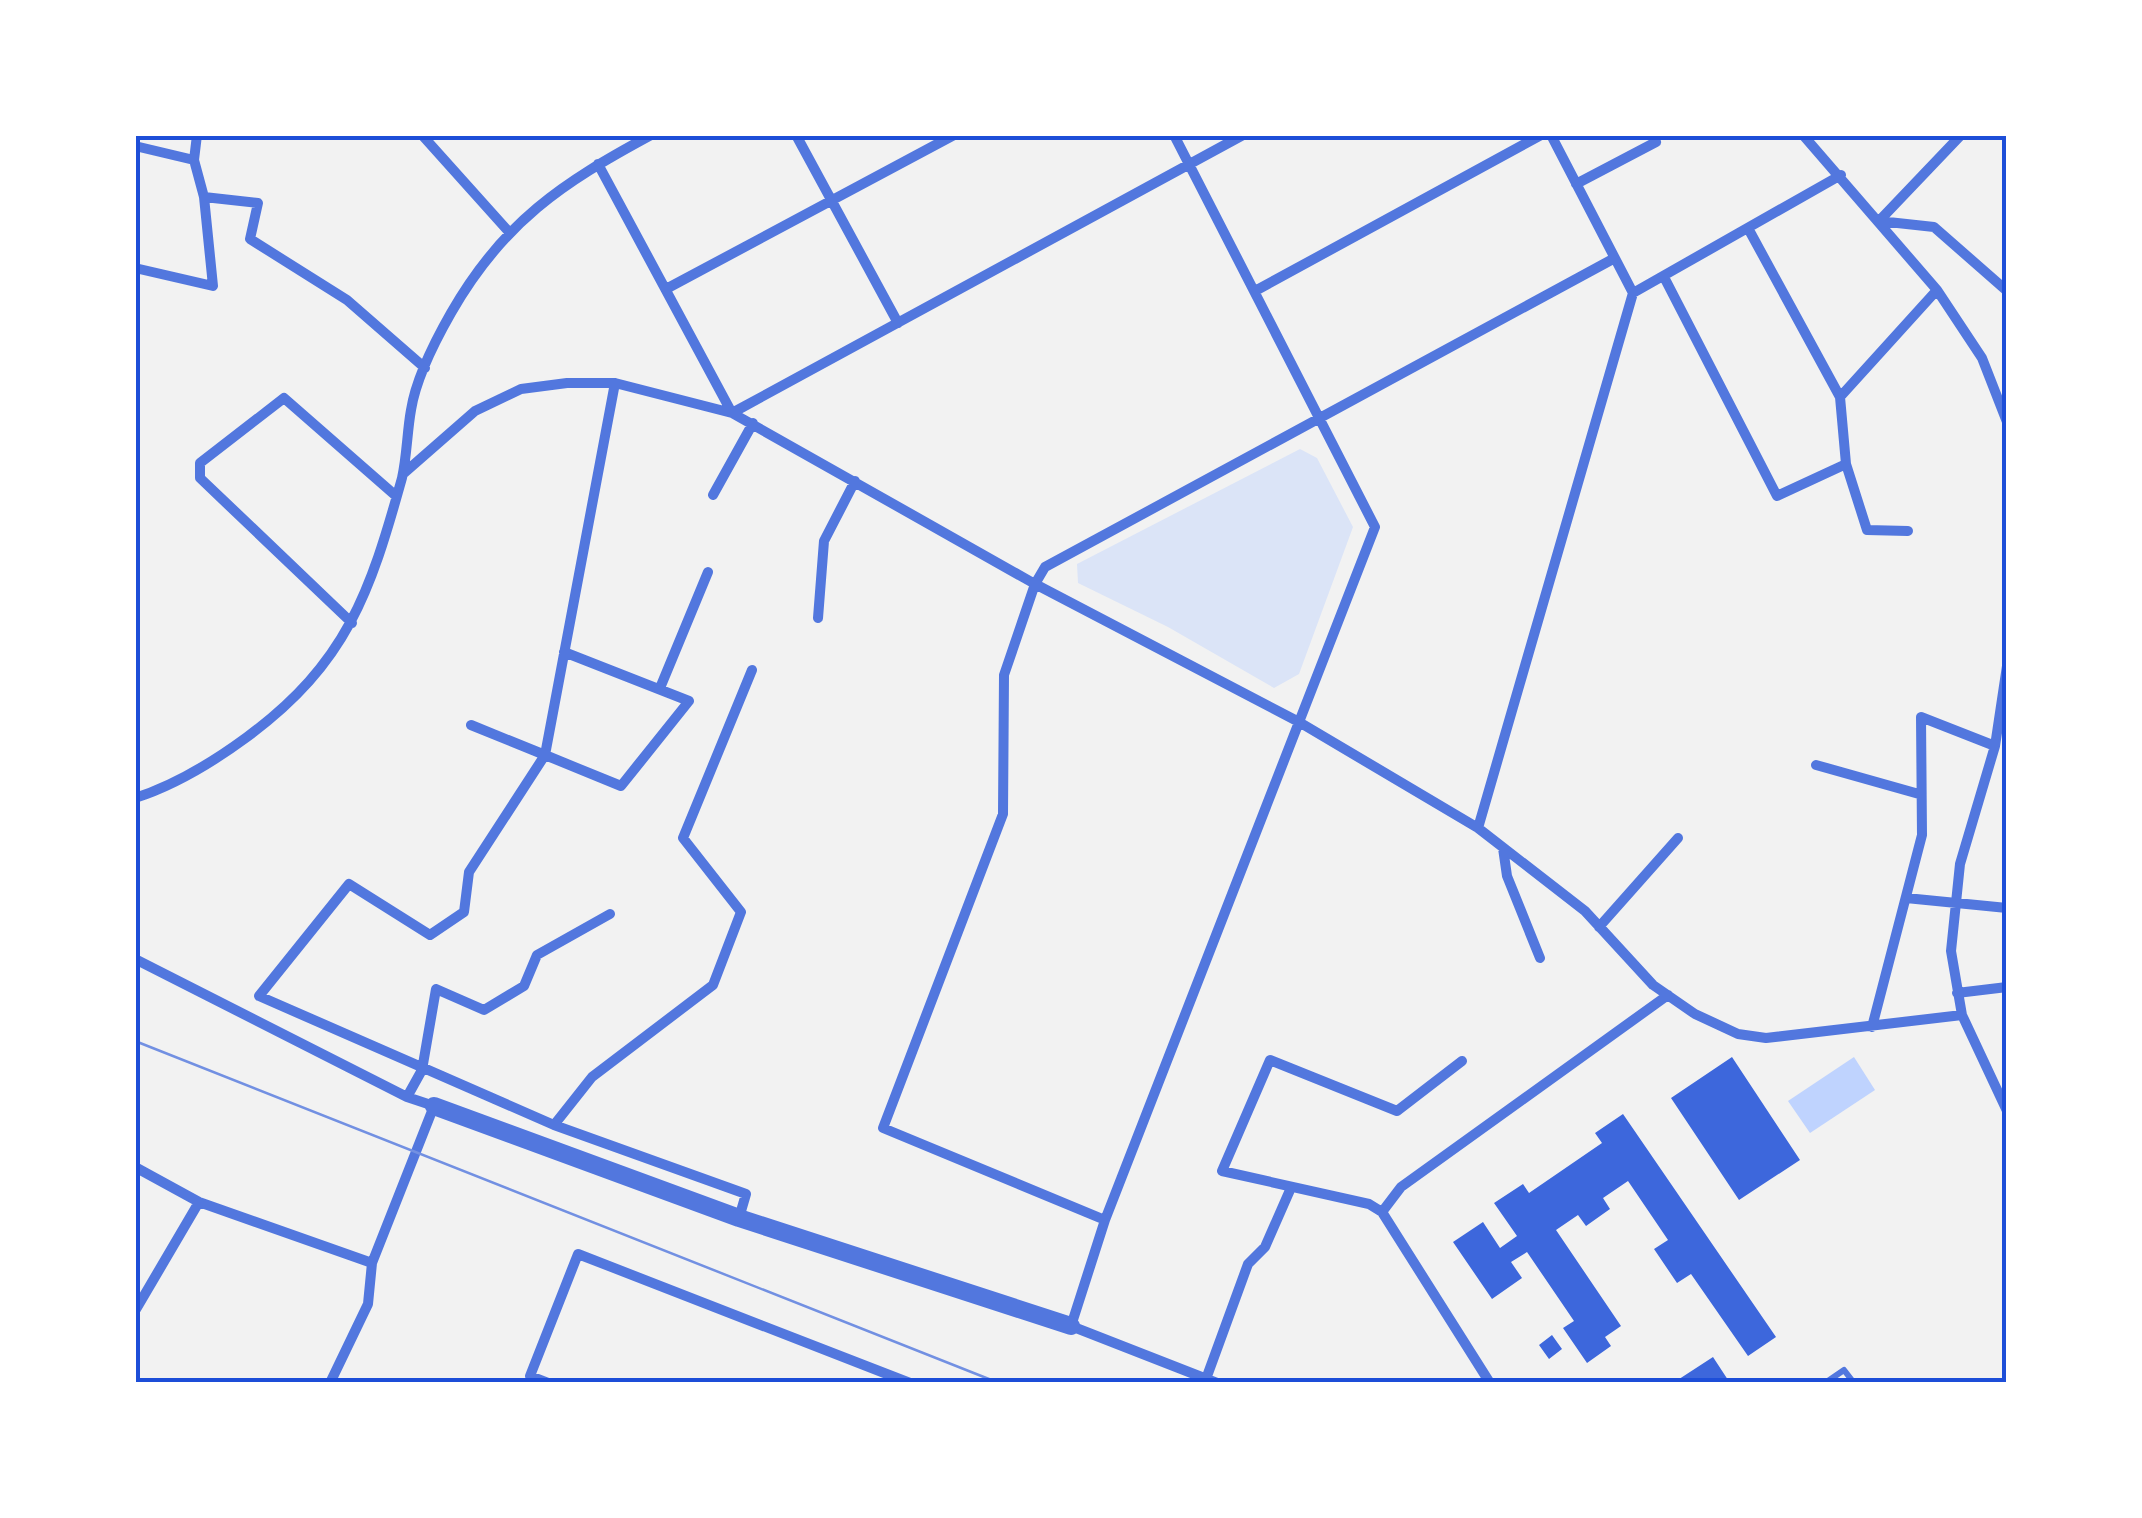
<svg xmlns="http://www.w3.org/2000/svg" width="2142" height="1518" viewBox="0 0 2142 1518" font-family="Lora,serif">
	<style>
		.green { fill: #dbe4f7 }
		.water { fill: #bfd3fe }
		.building { fill: #3d67dc }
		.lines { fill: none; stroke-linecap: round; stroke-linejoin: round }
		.service { stroke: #5277de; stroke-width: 6 }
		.minor { stroke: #5277de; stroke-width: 10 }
		.tertiary { stroke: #5277de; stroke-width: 18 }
		.tram { stroke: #7290e2; stroke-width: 2.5 }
		.neatline { fill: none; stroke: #1d4ed8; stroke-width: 4 }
	</style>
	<rect width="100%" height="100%" fill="#f2f2f2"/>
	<path class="green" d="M1300 449 1317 458 1353 527 1299 674 1274 688 1168 627 1078 583 1077 564Z"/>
	<path class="water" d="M1854 1057 1875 1090 1810 1133 1788 1101Z"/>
	<path class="building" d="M1732 1057 1800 1160 1739 1200 1671 1098Z
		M1623 1114 1776 1337 1748 1356 1691 1274 1677 1283 1654 1249 1668 1240 1628 1181 1603 1198 1610 1209 1586 1226 1578 1215 1556 1230 1621 1326 1605 1337 1611 1346 1587 1363 1563 1328 1574 1321 1527 1252 1511 1262 1522 1278 1492 1299 1453 1242 1483 1222 1500 1248 1517 1236 1494 1203 1523 1184 1529 1193 1602 1143 1595 1133Z
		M1552 1335 1562 1349 1549 1359 1539 1345Z
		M1713 1357 1730 1383H1673Z"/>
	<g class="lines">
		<path class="service" d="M1825 1383 1844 1370 1854 1383"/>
		<path class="minor" d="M422 135 509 232
			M796 135 898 323
			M1174 135 1375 527 1105 1220 1071 1326 1217 1383
			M1803 135 1937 290 1982 358 2007 422
			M135 146 194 160
			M598 164 732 413
			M1576 184 1656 142 1653 135
			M204 197 258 203 250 239 347 300 425 368
			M1879 221 1934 227 2007 291
			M1879 221 1961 135
			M135 268 213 286 204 197 194 160 197 135
			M1664 277 1777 496 1846 464 1840 397 1749 230
			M666 289 954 135
			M1255 291 1541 135
			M1633 293 1841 175
			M1840 397 1937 290
			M732 413 1243 135
			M1846 464 1867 530 1908 531
			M403 474 475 411 521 389 567 383H615L732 413 1035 584 1299 722 1478 828 1585 911 1653 985 1695 1014 1738 1034 1766 1038 1962 1015
			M713 495 753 423
			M818 618 824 541 855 481
			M352 623 200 478V463L284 398 396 496
			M564 652 689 701 621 786 545 755 615 383
			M2007 666 1995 746 1960 864 1951 951 1962 1015 2007 1111
			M660 688 708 572
			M471 725 545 755 469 872 464 912 430 935 349 884 259 996 554 1125 746 1194 739 1218
			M1816 765 1919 794
			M135 798C176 785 213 762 247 737 347 663 370 593 402 478 407 456 407 432 411 410 416 378 435 341 451 313 503 222 562 183 651 135
			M1478 828 1633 293 1551 135
			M1503 848 1507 876 1540 958
			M1906 898 2007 908
			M1599 927 1678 838
			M135 959 407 1097 434 1106 372 1263 368 1304 330 1383
			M1957 993 2007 987
			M1872 1027 1922 835 1921 717 1995 746
			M1462 1061 1397 1111 1270 1060 1222 1171 1369 1204 1382 1212 1490 1383
			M407 1097 422 1070 436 989 484 1010 524 986 537 955 610 914
			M554 1125 592 1077 713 985 741 912 683 838 752 670
			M135 1167 199 1202 372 1263
			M1382 1212 1401 1187 1668 995
			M1105 1220 883 1128 1003 814 1004 675 1035 584 1045 567 1613 259
			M135 1311 199 1202
			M1206 1379 1248 1264 1265 1247 1290 1190
			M548 1383 530 1376 578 1254 910 1383"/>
		<path class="tertiary" d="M434 1106 739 1218 1071 1326"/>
		<path class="tram" d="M135 1041 999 1383"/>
	</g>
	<rect width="2142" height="1518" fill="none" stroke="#ffffff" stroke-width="275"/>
	<rect x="138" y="138" width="1866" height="1242" class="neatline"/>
</svg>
